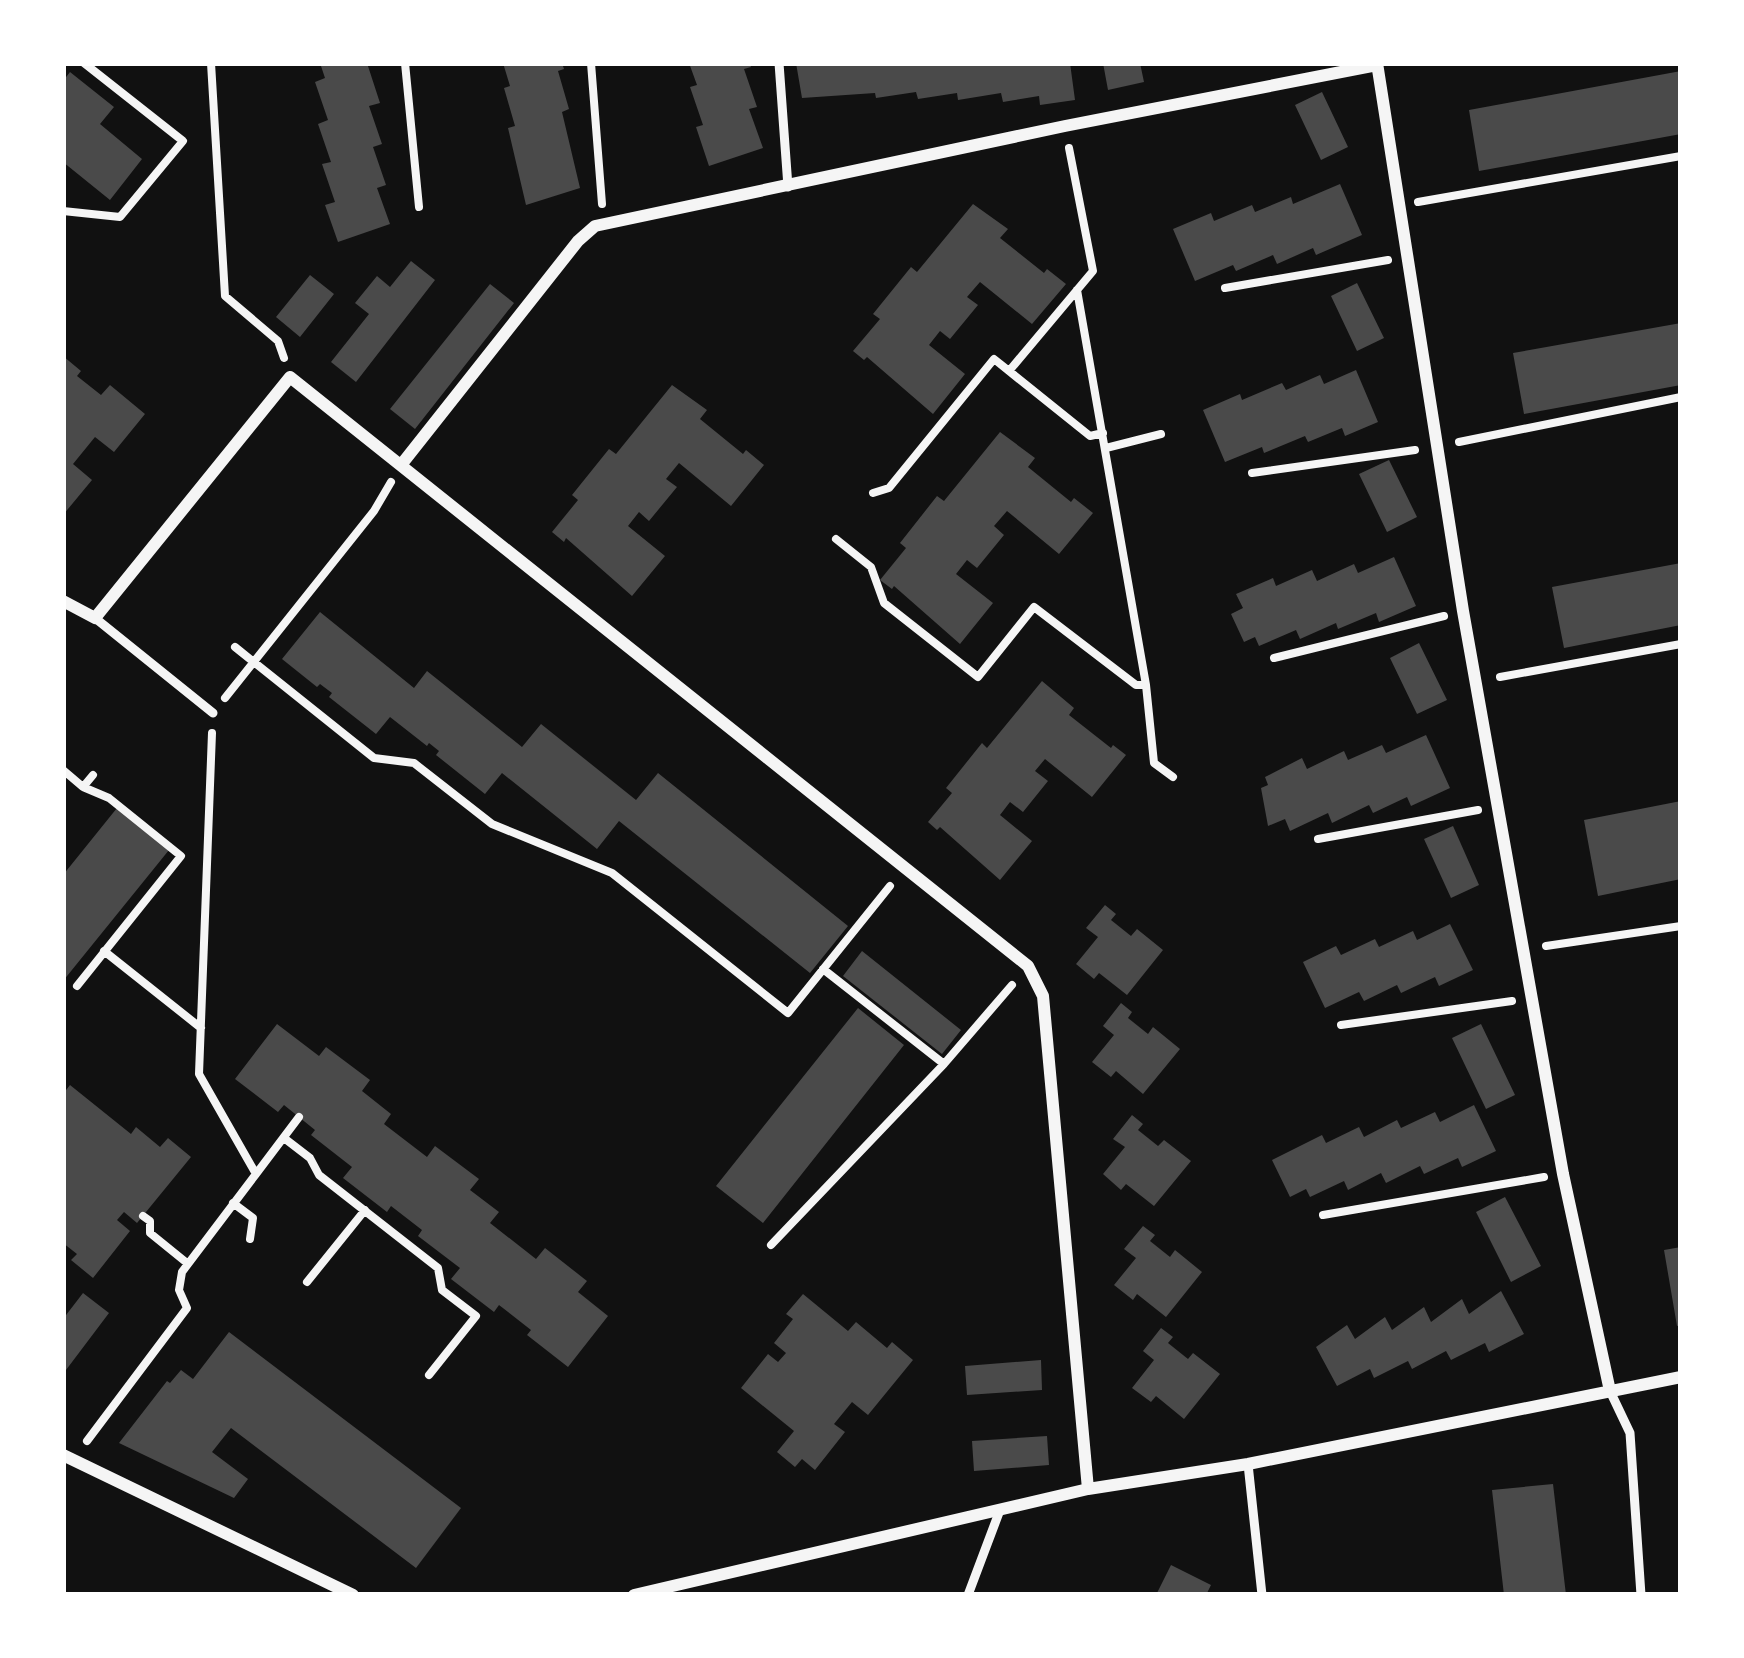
<svg xmlns="http://www.w3.org/2000/svg" width="1744" height="1658" viewBox="0 0 1744 1658" font-family="'Golos Text',sans-serif">
	<style>
		.building { fill: #4a4a4a }
		.lines { fill: none; stroke-linecap: round; stroke-linejoin: round }
		.path { stroke: #f5f5f5; stroke-width: 8 }
		.service { stroke: #f5f5f5; stroke-width: 9 }
		.minor { stroke: #f5f5f5; stroke-width: 12 }
	</style>
	<rect width="100%" height="100%" fill="#111"/>
	<path class="building" d="M320 63H367L380 103 369 106 382 144 373 147 386 185 377 188 390 224 338 242 325 205 335 202 322 164 331 162 318 124 328 120 315 82 325 78Z
		M503 63H562L564 69 558 71 569 109 562 112 580 188 526 205 508 128 515 126 504 88 510 86Z
		M689 63H749L751 67 744 69 757 107 749 109 763 148 709 166 696 127 703 125 690 87 697 85Z
		M796 63H1070L1075 100 1040 105 1039 96 1003 102 1001 93 958 100 957 93 918 99 916 92 876 98 875 93 802 98Z
		M1103 63H1140L1144 82 1108 90Z
		M1681 71V134L1479 171 1469 110Z
		M70 72 114 107 100 124 142 159 110 200 63 162V81Z
		M1322 92 1348 147 1321 160 1295 105Z
		M1340 184 1362 235 1316 255 1313 248 1277 264 1273 255 1236 271 1233 265 1195 281 1173 229 1211 213 1214 221 1252 205 1255 212 1291 197 1293 204Z
		M973 204 1008 229 1000 238 1044 273 1047 269 1066 284 1032 324 980 282 967 297 978 305 950 339 940 331 929 345 965 374 933 414 867 357 864 360 853 351 880 319 873 314 911 267 917 272Z
		M411 261 435 280 356 382 331 362 369 314 355 303 377 276 390 287Z
		M310 275 334 294 300 337 276 317Z
		M1357 283 1384 338 1357 351 1331 296Z
		M490 284 514 303 415 429 390 409Z
		M1681 323V385L1524 414 1513 353Z
		M63 356 81 371 77 376 101 395 110 385 145 414 114 452 95 437 73 464 92 480 63 515Z
		M1356 370 1378 422 1345 436 1342 428 1308 442 1305 436 1264 453 1262 447 1225 462 1203 410 1240 394 1242 400 1282 383 1286 390 1320 375 1324 384Z
		M672 385 707 410 700 419 743 454 746 450 764 465 731 506 679 463 666 479 677 487 649 521 639 512 628 526 665 556 632 596 566 538 564 542 552 532 578 500 572 495 609 449 616 454Z
		M1000 432 1035 458 1028 467 1071 502 1074 498 1093 513 1059 554 1007 511 994 526 1004 535 977 568 967 560 956 574 993 603 960 644 894 586 892 589 880 580 906 548 900 543 937 496 944 501Z
		M1389 460 1417 517 1387 532 1359 474Z
		M1394 557 1416 606 1379 622 1376 613 1338 629 1336 623 1300 639 1296 630 1259 646 1255 637 1244 642 1231 614 1243 608 1236 594 1273 578 1276 586 1312 570 1317 581 1354 564 1358 573Z
		M1681 563V625L1564 648 1552 587Z
		M320 612 414 688 427 671 522 747 541 724 636 800 658 773 848 926 810 973 619 821 597 849 502 773 485 794 436 755 439 751 429 743 427 746 390 717 376 734 329 697 332 693 320 684 317 687 282 659Z
		M1419 643 1447 700 1417 714 1390 658Z
		M1042 681 1074 708 1069 715 1111 748 1113 745 1126 755 1092 797 1045 759 1035 771 1048 781 1023 812 1010 802 1000 815 1032 841 1000 880 940 827 937 830 928 822 952 793 946 788 982 743 987 748Z
		M1426 735 1450 788 1411 806 1407 797 1373 813 1369 805 1332 823 1328 813 1290 831 1285 819 1268 826 1261 788 1268 785 1265 777 1302 758 1307 769 1344 751 1348 760 1382 745 1386 753Z
		M1681 801V879L1598 896 1584 820Z
		M117 808 169 850 63 981V875Z
		M1453 826 1479 885 1451 898 1424 839Z
		M1105 905 1116 914 1111 920 1131 936 1137 929 1163 950 1127 995 1099 973 1094 979 1076 964 1098 937 1086 928Z
		M1450 924 1473 970 1439 986 1435 977 1401 993 1397 985 1364 1001 1359 992 1325 1008 1303 962 1336 946 1341 955 1375 939 1379 947 1413 931 1417 940Z
		M862 951 961 1030 942 1054 843 976Z
		M1121 1003 1132 1012 1128 1018 1148 1034 1153 1027 1180 1049 1143 1094 1116 1071 1111 1077 1092 1062 1114 1035 1103 1026Z
		M858 1008 904 1045 763 1223 716 1186Z
		M277 1024 319 1056 326 1047 370 1080 362 1091 391 1114 384 1124 427 1157 435 1146 479 1179 470 1190 499 1212 490 1223 536 1259 545 1248 587 1281 578 1292 608 1316 568 1367 527 1335 531 1330 499 1305 494 1312 451 1279 460 1268 418 1236 422 1230 391 1206 387 1212 343 1178 352 1167 311 1135 315 1130 284 1105 278 1112 235 1079Z
		M1481 1024 1515 1095 1486 1109 1452 1038Z
		M70 1085 131 1134 136 1127 160 1147 168 1138 191 1157 137 1223 124 1212 117 1220 130 1231 93 1278 71 1260 77 1254 63 1243V1094Z
		M1474 1105 1496 1151 1462 1167 1458 1158 1424 1174 1420 1166 1386 1183 1381 1173 1348 1190 1344 1181 1310 1197 1306 1189 1290 1197 1272 1160 1322 1135 1326 1143 1359 1127 1364 1137 1397 1120 1401 1128 1435 1112 1440 1122Z
		M1132 1115 1143 1124 1138 1130 1158 1146 1164 1140 1191 1161 1154 1206 1126 1184 1121 1190 1103 1174 1125 1147 1113 1139Z
		M1505 1197 1541 1266 1511 1282 1476 1212Z
		M1143 1226 1155 1235 1150 1241 1170 1257 1175 1250 1202 1272 1166 1317 1137 1294 1133 1300 1114 1285 1136 1258 1124 1249Z
		M1681 1247V1325L1677 1326 1664 1250Z
		M1501 1291 1524 1334 1489 1352 1485 1343 1451 1360 1446 1351 1412 1369 1408 1361 1374 1378 1370 1369 1337 1386 1316 1347 1347 1325 1355 1339 1385 1317 1392 1330 1424 1307 1431 1322 1462 1299 1469 1314Z
		M83 1293 109 1313 63 1374V1319Z
		M803 1294 848 1331 856 1322 887 1348 892 1342 913 1360 868 1415 852 1402 834 1424 845 1432 815 1470 802 1459 795 1467 777 1452 794 1431 741 1388 768 1354 778 1362 786 1353 774 1343 793 1319 786 1314Z
		M1161 1328 1173 1337 1168 1343 1188 1359 1193 1353 1220 1374 1184 1419 1156 1396 1151 1402 1132 1388 1154 1360 1143 1351Z
		M229 1332 461 1508 416 1568 231 1428 212 1452 248 1479 234 1498 119 1443 167 1381 170 1383 181 1370 193 1379Z
		M1041 1360 1042 1390 967 1395 965 1366Z
		M1047 1436 1049 1465 974 1471 972 1441Z
		M1553 1484 1566 1595H1504L1492 1490Z
		M1171 1565 1211 1585 1206 1595H1156Z"/>
	<g class="lines">
		<path class="path" d="M211 63 225 296 278 341 284 358
			M405 63 419 207
			M591 63 602 204
			M1418 202 1681 156
			M63 211 120 217 183 141 84 63
			M1225 288 1388 260
			M1077 290 1146 685 1154 763 1173 777
			M1009 371 1093 271 1069 148
			M1459 442 1681 397
			M1106 448 1161 434
			M1252 473 1415 450
			M873 493 889 488 994 359 1090 436 1103 433
			M836 539 871 567 884 603 978 677 1034 607 1136 685H1146
			M235 647 374 758 414 763 492 824 612 873 788 1013 890 886
			M1274 658 1444 616
			M1500 677 1681 644
			M225 698 374 511 391 482
			M63 770 83 787 109 798 181 856 77 986
			M83 787 93 775
			M1318 839 1478 810
			M1546 946 1681 926
			M104 951 201 1028
			M823 969 944 1064
			M1341 1025 1512 1001
			M284 1138 310 1158 319 1175 438 1268 442 1290 476 1316 429 1375
			M256 1174 299 1117
			M233 1203 253 1218 250 1239
			M1323 1215 1544 1177
			M143 1216 150 1221V1233L187 1263
			M771 1245 944 1064 1012 985
			M307 1282 365 1210
			M87 1441 187 1308 179 1290 182 1272 256 1174 199 1074 212 733"/>
		<path class="service" d="M779 63 788 187
			M95 618 213 713
			M1610 1391 1630 1433 1641 1595
			M1248 1464 1262 1595
			M968 1595 1000 1510"/>
		<path class="minor" d="M1377 63 1463 611 1563 1174 1610 1391
			M401 465 578 241 595 226 1065 126 1377 65
			M63 601 95 618 290 377 1028 966 1043 996 1088 1489
			M63 1455 353 1595
			M634 1595 1088 1489 1248 1464 1681 1377"/>
	</g>
	<rect width="1744" height="1658" fill="none" stroke="#ffffff" stroke-width="132"/>
</svg>
